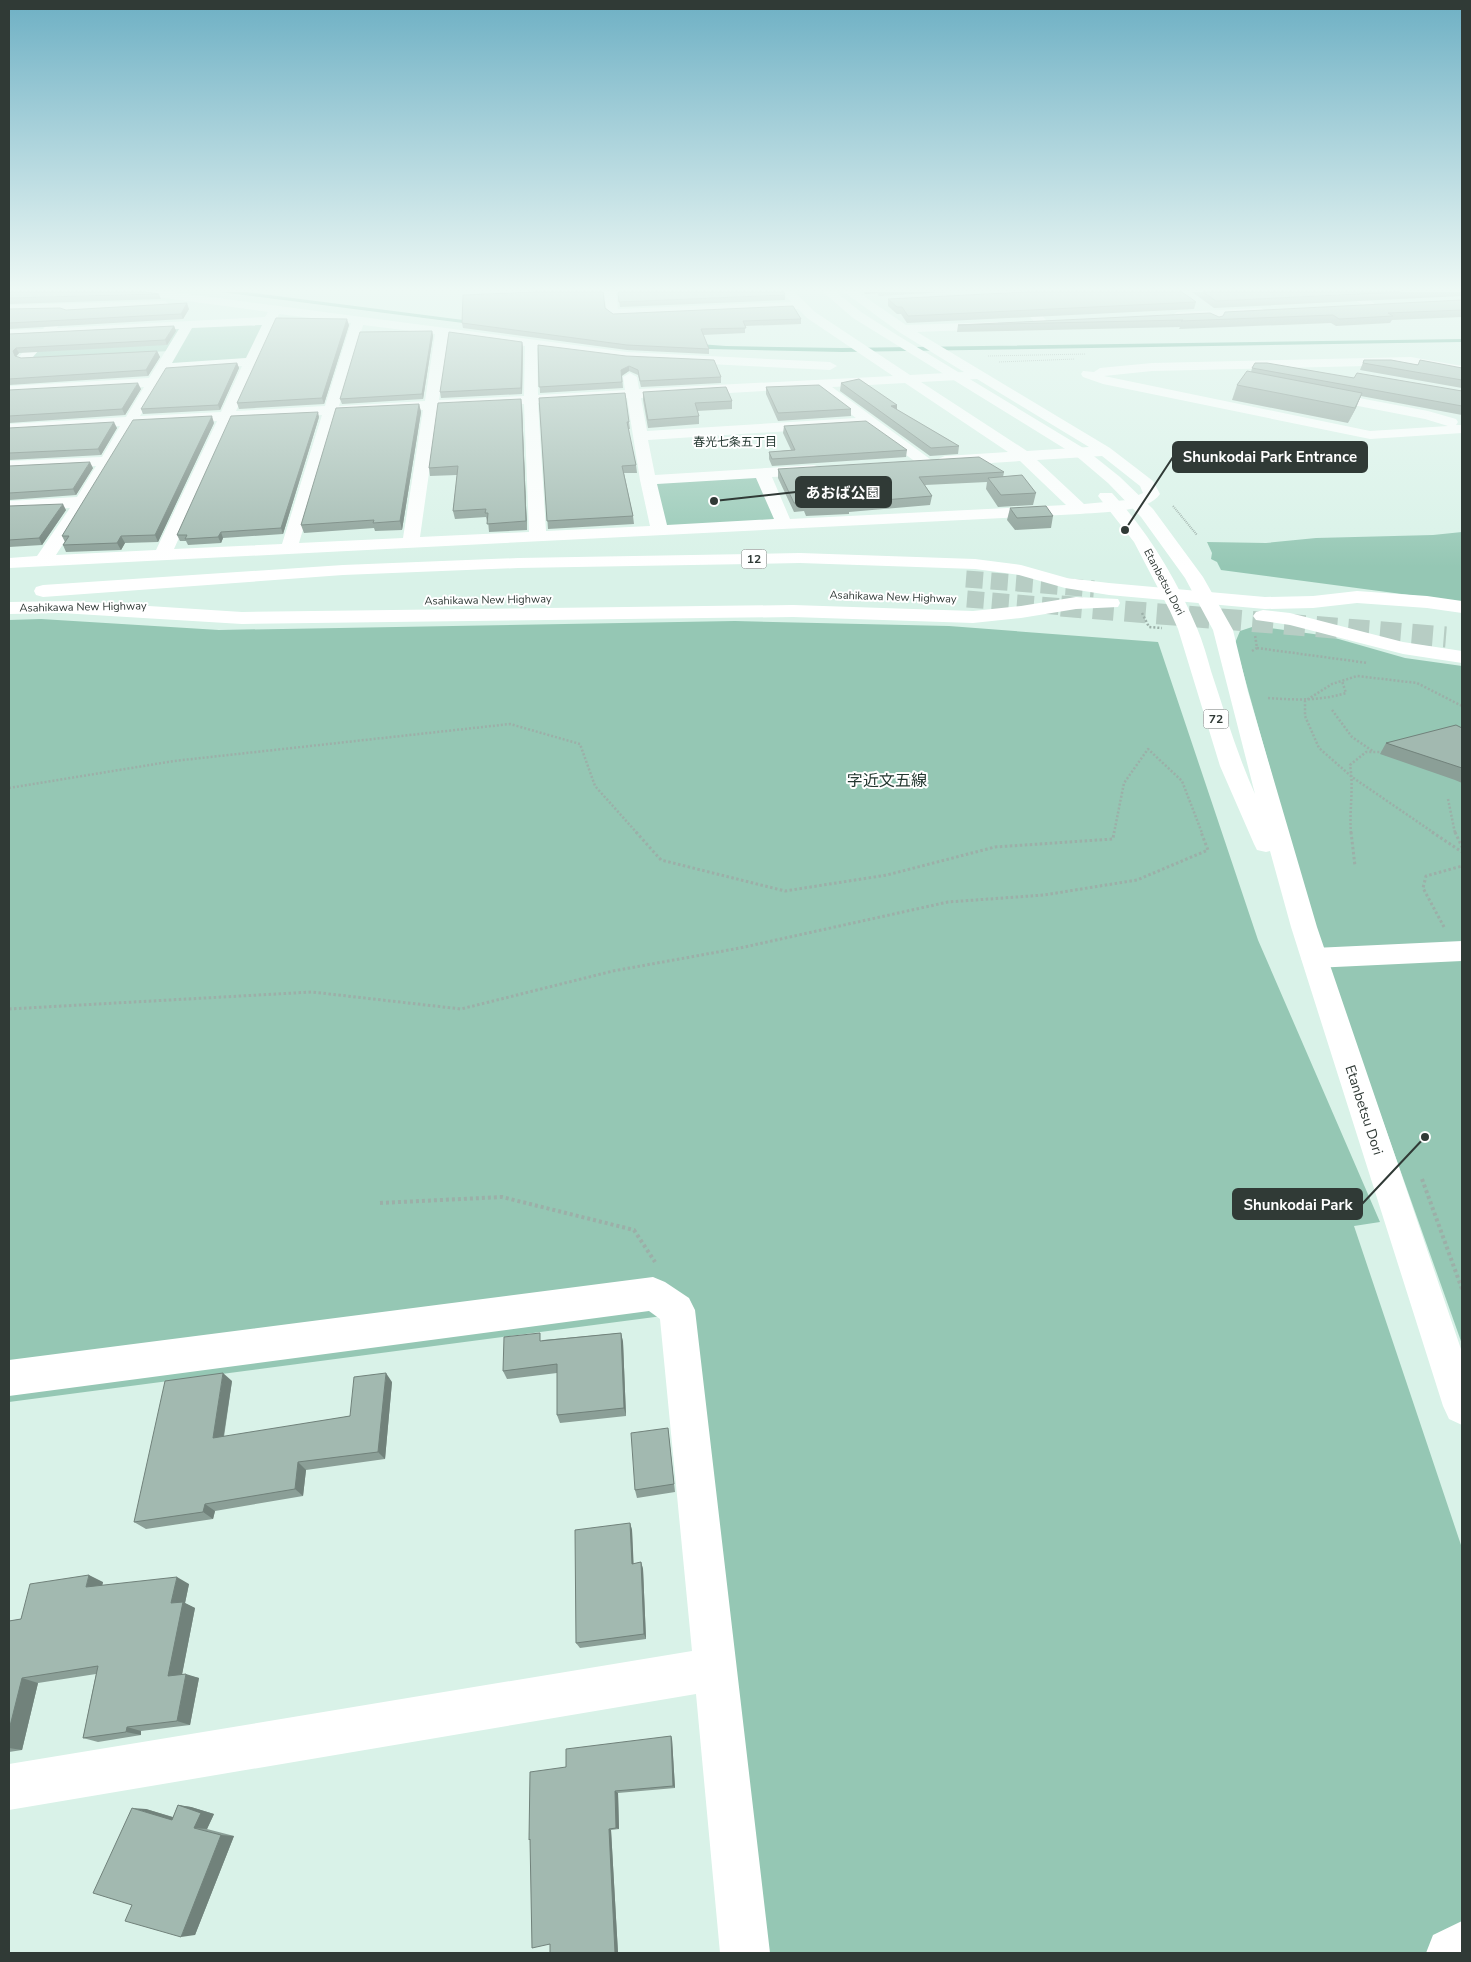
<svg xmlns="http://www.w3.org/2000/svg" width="1471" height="1962" viewBox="0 0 1471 1962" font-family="'Nunito Sans','Noto Sans JP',sans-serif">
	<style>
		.green { fill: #95c7b4 }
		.water { fill: #57a98f }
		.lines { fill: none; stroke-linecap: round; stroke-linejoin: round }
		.highway-tunnel-far1 { stroke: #b7cdc4; stroke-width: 17; stroke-dasharray: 17 8; stroke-linecap: butt }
		.highway-tunnel { stroke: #b7cdc4; stroke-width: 21; stroke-dasharray: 21 11; stroke-linecap: butt }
		.path-far4 { stroke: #9cafa8; stroke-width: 1; stroke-dasharray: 1 1; stroke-linecap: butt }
		.path-far3 { stroke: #9cafa8; stroke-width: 2; stroke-dasharray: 1 1; stroke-linecap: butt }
		.path-far2 { stroke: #9cafa8; stroke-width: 2.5; stroke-dasharray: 2 2; stroke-linecap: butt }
		.path-far1 { stroke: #9cafa8; stroke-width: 3; stroke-dasharray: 2.5 2.5; stroke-linecap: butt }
		.path { stroke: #9cafa8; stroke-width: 4; stroke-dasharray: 3 3; stroke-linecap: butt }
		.minor { fill: #fff; fill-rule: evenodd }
		.major { fill: #fff; fill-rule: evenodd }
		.highway { fill: #fff; fill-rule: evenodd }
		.wall { fill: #8b9f97 }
		.shaded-wall { fill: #71827b }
		.building { fill: #a2b9b0; stroke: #71827b }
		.labels { text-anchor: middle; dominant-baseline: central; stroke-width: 4; stroke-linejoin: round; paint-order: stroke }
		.far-street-label { font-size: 11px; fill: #303a36; stroke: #fff }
		.far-neighbourhood-label { font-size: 12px; fill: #243831; stroke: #fff }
		.shield { fill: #fff; stroke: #6e7572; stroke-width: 1 }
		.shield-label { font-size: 12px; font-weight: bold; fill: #303a36 }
		.street-label { font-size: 14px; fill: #303a36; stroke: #fff }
		.quarter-label { font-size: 16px; fill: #243831; stroke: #fff }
		.leader { fill: none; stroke: #303a36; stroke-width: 2 }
		.callout-dot { fill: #303a36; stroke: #fff; stroke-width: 2 }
		.callout { fill: #303a36; stroke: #303a36; stroke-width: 2 }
		.callout-label { font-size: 15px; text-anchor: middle; font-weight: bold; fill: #fff }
	</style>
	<rect width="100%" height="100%" fill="#d9f2e8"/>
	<path class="green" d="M269 321 250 362 164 367 171 351 24 358 47 332Z
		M762 473 784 523 660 530 648 480Z
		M1462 532V602L1221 570 1217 562 1211 559 1212 553 1207 542 1266 543 1316 538 1433 535Z
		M41 619 219 630 735 621 949 626 1158 642 1258 940 1380 1222 1354 1226 1462 1548V1953H759L693 1312 9 1402V620Z
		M1255 626 1328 636 1405 658 1462 666V1344L1315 930 1235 643 1240 631Z"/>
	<path class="water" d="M220 292H247L579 335 726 346 841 348 1462 339V342L842 352 710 349 662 346 541 333Z"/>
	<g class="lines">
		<path class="highway-tunnel-far1" d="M966 579 1094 589
			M967 599 1077 608"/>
		<path class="highway-tunnel" d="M1061 606 1446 637"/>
		<path class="path-far4" d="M988 356 1086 354
			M999 362 1075 359"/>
		<path class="path-far3" d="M1173 506 1197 535"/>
		<path class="path-far2" d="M1142 613 1149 627 1162 628
			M1257 648 1368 663
			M1252 651 1257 648 1255 635
			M1268 698C1295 700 1320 701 1346 693L1342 681
			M1332 710 1352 737 1374 752
			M9 788 174 761 510 724 580 744 595 786 637 833
			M1448 799 1455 833
			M1114 833 1124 783 1148 749 1182 781 1202 833
			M1351 833C1349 811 1354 788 1350 765L1366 752H1383
			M1434 833 1352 777 1319 748 1305 716V701L1332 684 1357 676 1417 683 1462 706"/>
		<path class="path-far1" d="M636 832 661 860 785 891 887 875 995 847 1113 839 1114 832
			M1351 832 1355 866
			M1432 832 1462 852
			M1455 832 1462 847
			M1444 927 1423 888 1426 876 1462 866
			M9 1009 312 992 461 1009 613 971 740 948 948 902 1044 895 1137 880 1208 850 1201 832"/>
		<path class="path" d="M1422 1179 1462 1289
			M380 1203 502 1197 634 1230 655 1262"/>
		<path class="minor" d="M137 292H172L627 352 830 362 837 366 830 370 627 360 537 348 538 395 625 390 623 377 630 373 637 377 639 389 893 376 807 318 798 309 613 317 607 313 604 292H616L618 309 791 302 782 292H795L815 312 910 375 964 372 899 332 844 292H858L906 325 998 322 1000 325 994 329 917 332 1110 448 1153 481 1160 494C1147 513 1101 512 1080 514L9 568V558L37 556 70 508 9 511V501L77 497 96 466 9 471V461L102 457 120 426 9 432V424L126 417 144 387 9 394V386L149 378 179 329 51 336 14 379 9 380V368L37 336 9 338V330L43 329 50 321 54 320 60 324 57 328 265 317 268 312 143 295ZM279 314 351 323 325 406 236 411ZM262 325 246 358 172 363 192 328ZM363 325 435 334 425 401 339 406ZM448 336 525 346 524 396 439 400ZM242 366 221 412 140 416 167 371ZM977 379 1089 447 1027 451 921 382ZM905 383 1008 452 945 456 940 458 937 461 940 464 945 466 1020 461 1066 505 790 519 772 477 814 475 820 473 822 470 820 467 814 465 655 475 648 440 866 426 920 465H930L933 462 930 459 832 387ZM816 388 856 418 647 431 641 398ZM627 398 640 480 650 526 546 531 538 403ZM524 404 529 532 420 537 438 409ZM423 410 403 538 299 543 337 414ZM322 415 282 544 174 549 232 420ZM217 421 156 550 56 555 90 502 135 425ZM1102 456 1140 486 1143 493 1127 500 1084 504 1037 460ZM756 478 774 519 667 525 657 484Z
			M1008 292H1021L1046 320 1048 323 1046 326H1038Z
			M1344 292H1358L1378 306 1376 309H1368Z
			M165 301 171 305 169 308 68 313 63 311 9 313V305Z
			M1261 308 1267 312 1265 315 1177 320 1171 316 1177 312Z
			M1411 357 1462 366V374L1411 365 1152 371 1104 376 1370 431 1448 426 1425 419 1317 398 1315 395 1322 391 1428 411 1456 419 1458 422 1456 425H1462V433L1370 439 1103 384 1083 377 1081 374 1083 371 1094 372 1100 368 1152 363Z
			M1462 941V961L1314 968 1304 965 1301 958 1304 951 1314 948Z
			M653 1277 665 1282 689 1298 695 1310 770 1953H720L696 1694 9 1810V1764L692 1651 660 1319 649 1311 9 1396V1360Z
			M1462 1921V1953H1426L1433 1935Z"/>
		<path class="major" d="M823 292H836L861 312 897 335 1085 449 1120 477 1153 509 1203 577 1233 630 1248 692 1317 927 1462 1352V1425L1449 1419 1443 1406 1291 927 1270 851 1266 852 1257 850 1254 844 1220 766 1178 629 1170 611 1134 542 1098 496 1100 493H1112C1148 532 1176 578 1197 628 1203 642 1207 657 1211 671 1225 713 1237 754 1255 794L1213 630 1185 578 1141 517 1108 483 1075 455 853 318Z"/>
		<path class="highway" d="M800 553 975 559 1021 565 1067 578 1109 583 1265 597 1313 596 1357 591 1427 596 1462 601V613L1427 608 1357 603 1313 608 1265 609 1109 595 1065 588 1019 575 975 569 800 563 518 568 343 575 43 597 36 595 34 591 36 587 43 585 343 565 518 558Z
			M1076 597 1118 599 1120 603 1118 607 1076 609 1021 618 973 623 793 617 242 624 61 613 9 614V602L71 601 242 612 793 605 973 611 1021 606Z
			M1263 610 1290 613 1403 642 1462 651V663L1403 654 1290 625 1256 620 1253 616 1256 612Z"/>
	</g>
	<path class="wall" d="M9 292 159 294 161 299 9 304Z
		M618 292 785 295V300L620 307Z
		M863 292H946L879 296 877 293 865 294Z
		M1192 292H1462V296L1214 308Z
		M888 299 1196 302 1194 309 907 323 901 314H897L888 306Z
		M1462 300V317L1392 320 1390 323 1336 326 1331 323 1179 329 1180 327 957 332 958 325 1219 317Z
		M605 308 613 314 801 319V324L745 326V333L703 335 709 349V354L627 350 463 328 462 323Z
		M9 309 66 310 189 309 183 319 9 329Z
		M349 325 324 404 239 409 237 403Z
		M174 326 176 331 167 345 19 353 16 357 21 358 157 351 160 357 148 376 9 385V334Z
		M432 331 433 336 423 399 342 404 340 399Z
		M522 342 523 348 522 394 441 398 440 392Z
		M538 345 721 377V383L641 387 638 375 629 371 622 376 623 388 540 393Z
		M1364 360 1462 368V388L1360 370Z
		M237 363 239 368 220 410 143 414 141 409Z
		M1252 368 1354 378 1462 391V415L1361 396 1348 423 1232 400 1237 385 1251 372Z
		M841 383 897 405V410L959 446 958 454 930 456 840 391Z
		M766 387 851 409V416L778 421 766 394Z
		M141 389 125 415 9 423V390Z
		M643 392 732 401V409L697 411 699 416V424L648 428 643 400Z
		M539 398 629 422 630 429H628L636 465 637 473H624L633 516 634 524 548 529Z
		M419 404 421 412 402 530 375 531 374 528 304 533 301 525Z
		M522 406 527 530 489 532 488 521H487L486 517 455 519 453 511 457 475 430 476 429 468Z
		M319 417 283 534 223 538 221 543 188 545 186 541H180L177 535Z
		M214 423 158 542 125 543 121 550 66 552 63 545 65 542 62 536Z
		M784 426 907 450 906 457 772 466 769 459V452L791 450 783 433Z
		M9 428H117L101 455 9 460Z
		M9 466 93 468 76 495 9 500Z
		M778 469 1004 472 1003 477 1036 493 1033 505 998 507 986 489 987 482 925 485 932 496 930 505 849 512V514L806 516 804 511 794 512 778 478Z
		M9 506 66 510 42 545 9 547Z
		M1010 508 1053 516 1051 528 1015 530 1007 520Z
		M1462 728V783L1455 780 1380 754 1386 743Z
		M621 1333 623 1342 626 1416 560 1423 557 1415V1373L507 1379 503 1371 543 1340Z
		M232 1381 224 1437 350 1416 392 1382 385 1459 306 1470 303 1496 215 1511 213 1519 146 1529 134 1522Z
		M668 1428 675 1492 637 1498 635 1490Z
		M630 1523 632 1530 633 1564 641 1562 643 1569 646 1639 580 1648 576 1643Z
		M103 1582 102 1586 189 1584 185 1603 195 1608 182 1674 199 1678 190 1725 141 1731V1735L98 1742 83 1738 96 1674 38 1683 22 1750 9 1752V1621L21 1619Z
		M671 1736 672 1739 675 1788 618 1793 619 1829 611 1830 618 1953H550V1944L530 1840H529L566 1767Z
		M178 1805 191 1807 214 1814 207 1829 234 1836 195 1935 132 1905 146 1809 173 1817Z"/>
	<path class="shaded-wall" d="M865 292H877V293L865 294Z
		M187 303 189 309 183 319 181 314Z
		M347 319 349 325 324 404 322 398Z
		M174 326 176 331 167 345 165 340Z
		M432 331 433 336 423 399 422 394Z
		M522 342 523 348 522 394 521 388Z
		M16 348 19 353 15 357 13 351Z
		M157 351 160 357 148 376 146 370Z
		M237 363 239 368 220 410 218 405Z
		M629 366V371L621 376V370Z
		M138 383 141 389 125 415 122 409Z
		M1362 393 1356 408 1348 423Z
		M521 399 522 406 527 530 526 521Z
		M419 404 421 412 402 530 400 521Z
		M897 405V413L891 406Z
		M318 412 319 417 283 534 281 528Z
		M212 416 214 423 158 542 155 535Z
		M114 422 117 428 101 455 98 449Z
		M90 462 93 468 76 495 73 489Z
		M63 504 66 510 42 545 39 538Z
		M221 532 223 538 221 543 218 537Z
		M121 536 125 543 121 550 117 543Z
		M621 1333 623 1342 626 1416 624 1408Z
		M223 1373 232 1381 222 1446 213 1438Z
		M386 1373 392 1382 385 1459 378 1452Z
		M298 1462 306 1470 303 1496 295 1489Z
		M205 1504 215 1511 213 1519 203 1512Z
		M630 1523 632 1530 634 1571 632 1564Z
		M641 1562 643 1569 646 1639 644 1634Z
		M89 1575 103 1582 100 1594 86 1587Z
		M177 1577 189 1584 185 1603 195 1608 181 1680 168 1676 171 1603Z
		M186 1674 199 1678 190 1725 177 1721Z
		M22 1678 38 1683 22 1750 9 1748V1730Z
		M127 1727 141 1731V1735L126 1732Z
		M671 1736 672 1739 675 1788 673 1786Z
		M615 1791 618 1793 619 1829 616 1828Z
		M178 1805 191 1807 214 1814 207 1829 194 1828Z
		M132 1808 146 1809 185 1821 172 1820Z
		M609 1829 611 1830 618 1953H615Z
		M221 1835 234 1836 195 1935 181 1937Z"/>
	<path class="building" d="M9 292H146L159 294 9 298Z
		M535 292H603L605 308 613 314 793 306 801 319 743 321 746 328 701 329 709 349 627 345 462 323 463 295Z
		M618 292H784L785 295 619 302Z
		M1026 292H1182L1196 302 908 316 902 307H897L888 299Z
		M1203 292H1400L1216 301Z
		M1462 300V310L1388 313 1393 316 1339 319 1333 315 1181 321 1183 320 958 325 1210 313 1219 317 1223 316 1225 312Z
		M187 303 181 314 9 323V309L60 308 66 310Z
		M276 318 347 319 322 398 237 403Z
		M174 326 165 340 16 348 13 351 15 356 21 358 157 351 146 370 9 379V334Z
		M432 331 422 394 340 399 360 332Z
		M449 332 522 342 521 388 440 392Z
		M538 345 626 356 714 360 721 377 640 381 638 370 629 366 621 370 622 382 539 387Z
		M1364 360H1391L1418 365 1420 360 1462 368V380L1363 363Z
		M237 363 218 405 141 409 166 368Z
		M1255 363H1267L1354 378 1357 373 1462 391V406L1252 368Z
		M1247 371 1362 393 1355 408 1237 385Z
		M859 379 897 405 891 406 959 446 931 448 841 383Z
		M138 383 122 409 9 416V390Z
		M819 385 851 409 778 413 766 387Z
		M726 387 732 401 695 403 699 416 648 420 643 392Z
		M625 393 629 422H627L636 465 622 466 633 516 547 521 539 398Z
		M521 399 526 521 487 524 488 513H485L486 509 453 511 458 466 429 468 438 403Z
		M419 404 400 521 373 523 374 520 301 525 336 408Z
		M318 412 281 528 221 532 218 537 185 539 187 535H177L231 416Z
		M212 416 155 535 121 536 117 543 63 545 69 536H62L133 420Z
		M866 421 907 450 772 459 769 452 795 450 784 426Z
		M114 422 98 449 9 453V428Z
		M979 457 1004 472 919 477 932 496 848 503 850 505 807 507 804 502 794 503 778 469Z
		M90 462 73 489 9 493V466Z
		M1022 475 1036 493 1001 495 988 478Z
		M63 504 39 538 9 540V506Z
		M1046 506 1053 516 1017 518 1010 508Z
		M1456 725 1462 728V768L1386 743Z
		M540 1333V1341L621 1333 624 1408 557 1415V1364L503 1371 504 1337Z
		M223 1373 213 1438 350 1416 354 1377 386 1373 378 1452 298 1462 295 1489 205 1504 203 1512 134 1522 165 1381Z
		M668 1428 674 1484 635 1490 631 1433Z
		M630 1523 632 1564 641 1562 644 1634 576 1643 575 1530Z
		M89 1575 86 1587 177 1577 171 1603 183 1602 168 1676 186 1674 177 1721 127 1727 126 1732 83 1738 98 1666 22 1678 9 1730V1621L21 1619 30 1584Z
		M671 1736 673 1786 615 1791 616 1828 609 1829 615 1953H550V1944L532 1948 530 1839 529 1840 530 1772 566 1767V1749Z
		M178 1805 201 1813 194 1828 221 1835 181 1937 125 1921 132 1905 93 1893 132 1808 172 1820Z"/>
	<linearGradient id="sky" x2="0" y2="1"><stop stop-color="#6eb0c4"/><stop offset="0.51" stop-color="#eef9f5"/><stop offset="1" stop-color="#eef9f5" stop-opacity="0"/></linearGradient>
	<rect width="1471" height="567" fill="url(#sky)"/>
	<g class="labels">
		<g class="far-street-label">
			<text transform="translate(1164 582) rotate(62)">Etanbetsu Dori</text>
			<text transform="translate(893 597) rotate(2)">Asahikawa New Highway</text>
			<text transform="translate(488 600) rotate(-1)">Asahikawa New Highway</text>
			<text transform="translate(83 607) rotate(-1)">Asahikawa New Highway</text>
		</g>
		<g class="far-neighbourhood-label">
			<text x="735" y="442">春光七条五丁目</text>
		</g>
		<g class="shield">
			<rect x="741.5" y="549.5" width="25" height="19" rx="4"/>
			<rect x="1203.5" y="709.5" width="25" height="19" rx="4"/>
		</g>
		<g class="shield-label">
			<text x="754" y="559">12</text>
			<text x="1216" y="719">72</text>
		</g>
		<g class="street-label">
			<text transform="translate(1364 1110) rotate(72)">Etanbetsu Dori</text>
		</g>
		<g class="quarter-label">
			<text x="887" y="781">字近文五線</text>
		</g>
	</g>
	<path class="leader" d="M1125 530L1173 457M714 501L796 492M1425 1137L1362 1204"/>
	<g class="callout-dot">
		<circle cx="1125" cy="530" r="5"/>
		<circle cx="714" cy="501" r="5"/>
		<circle cx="1425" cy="1137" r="5"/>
	</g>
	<g class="callout">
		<rect x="1173" y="442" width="194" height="30" rx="5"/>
		<rect x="796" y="477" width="95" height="30" rx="5"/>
		<rect x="1233" y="1189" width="129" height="30" rx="5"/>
	</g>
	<g class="callout-label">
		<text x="1270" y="462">Shunkodai Park Entrance</text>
		<text x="843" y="498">あおば公園</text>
		<text x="1298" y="1210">Shunkodai Park</text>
	</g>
	<rect width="1471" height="1962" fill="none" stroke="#303a36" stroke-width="20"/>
</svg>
